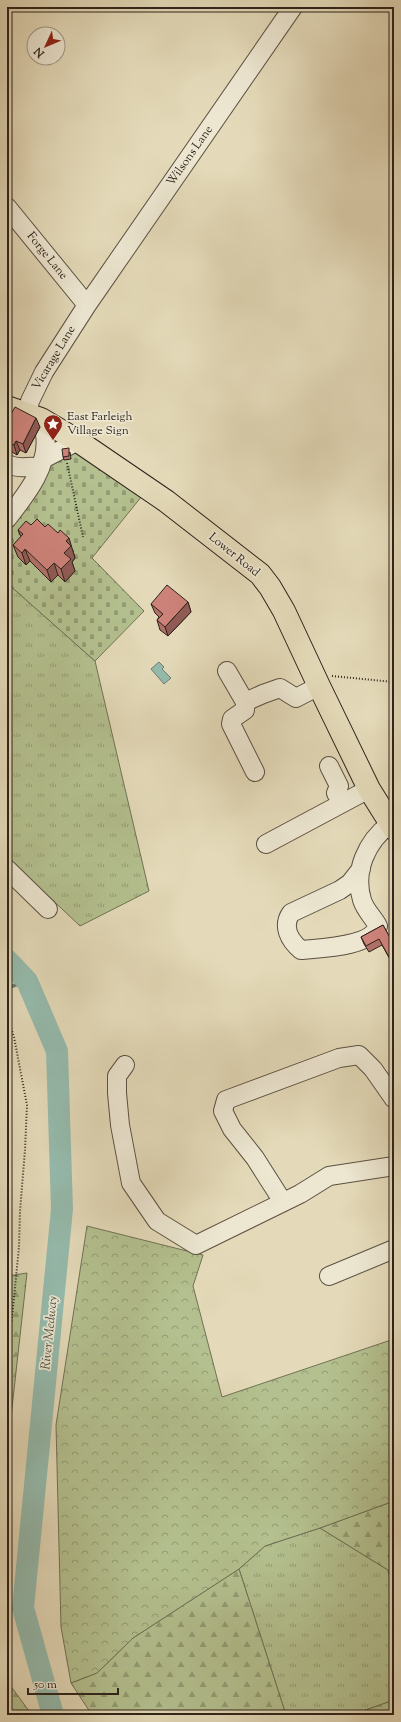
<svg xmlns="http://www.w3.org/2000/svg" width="401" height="1722" viewBox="0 0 401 1722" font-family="'Sorts Mill Goudy',serif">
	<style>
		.grass { fill: url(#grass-tufts); stroke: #707255 }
		.forest { fill: url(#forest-firs); stroke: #707255 }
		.cemetery { fill: url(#cemetery-stones); stroke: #707255 }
		.park { fill: url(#park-crowns); stroke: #707255 }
		.water { fill: #95bbad; stroke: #6b7e73 }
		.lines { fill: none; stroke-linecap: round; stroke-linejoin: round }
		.stream { stroke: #6b7e73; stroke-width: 3.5 }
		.river { stroke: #95bbad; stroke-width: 22 }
		.minor-casing { stroke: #5b5142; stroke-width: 20 }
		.major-casing { stroke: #2d231b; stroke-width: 24 }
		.path { stroke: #2d231b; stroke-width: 2; stroke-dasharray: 1 2; stroke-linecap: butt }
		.minor { stroke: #ede7d2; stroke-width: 18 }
		.major { stroke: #e4dab9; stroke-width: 22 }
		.wall { fill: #b07068; stroke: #2d231b }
		.shaded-wall { fill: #905b55; stroke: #2d231b }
		.building { fill: #cd8279; stroke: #2d231b }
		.labels { text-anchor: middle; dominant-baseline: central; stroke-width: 3.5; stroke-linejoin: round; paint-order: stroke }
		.street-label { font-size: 12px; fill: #2d231b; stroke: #ede7d2 }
		.poi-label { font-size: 12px; fill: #2d231b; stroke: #ede7d2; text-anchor: start }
		.water-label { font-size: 13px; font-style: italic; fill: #4c5147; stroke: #ede7d2 }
	</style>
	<defs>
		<pattern id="grass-tufts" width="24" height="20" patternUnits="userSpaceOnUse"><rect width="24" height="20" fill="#b4c08f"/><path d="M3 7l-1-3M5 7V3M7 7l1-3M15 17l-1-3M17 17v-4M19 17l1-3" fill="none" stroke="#939c74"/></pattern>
		<pattern id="forest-firs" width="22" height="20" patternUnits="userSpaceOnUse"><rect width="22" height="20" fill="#b4c08f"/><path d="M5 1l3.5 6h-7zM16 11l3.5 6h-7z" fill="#939c74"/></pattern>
		<pattern id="cemetery-stones" width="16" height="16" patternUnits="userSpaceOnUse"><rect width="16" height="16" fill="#b4c08f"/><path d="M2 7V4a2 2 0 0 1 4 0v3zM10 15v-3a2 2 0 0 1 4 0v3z" fill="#939c74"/></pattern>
		<pattern id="park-crowns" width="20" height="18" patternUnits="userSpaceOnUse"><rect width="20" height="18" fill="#b4c08f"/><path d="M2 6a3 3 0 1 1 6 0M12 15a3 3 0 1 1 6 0" fill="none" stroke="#939c74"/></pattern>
	</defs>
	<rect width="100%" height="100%" fill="#e4dab9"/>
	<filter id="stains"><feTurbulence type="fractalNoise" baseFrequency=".005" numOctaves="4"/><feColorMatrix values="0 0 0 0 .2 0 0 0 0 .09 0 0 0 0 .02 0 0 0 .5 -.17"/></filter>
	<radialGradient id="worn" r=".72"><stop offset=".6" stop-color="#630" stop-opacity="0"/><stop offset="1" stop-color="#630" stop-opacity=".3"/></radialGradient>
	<path class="grass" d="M7 583 95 661 149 891 80 926 7 857Z
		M320 1528 388 1570 394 1593V1700L351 1715H286L239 1569 265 1546Z"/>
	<path class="forest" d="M27 1273 7 1453V1276Z
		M394 1501V1593L388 1570 320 1528Z
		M239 1569 286 1715H92L71 1683 97 1673 133 1638Z
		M7 1681 32 1715H7Z
		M394 1700V1715H352Z"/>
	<path class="cemetery" d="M73 451 142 496 92 558 144 611 95 661 7 583V526L58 454Z"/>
	<path class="park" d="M87 1226 203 1255 193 1286 222 1397 394 1339V1501L320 1528 265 1546 239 1569 133 1638 97 1673 71 1683 61 1627 56 1425Z"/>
	<path class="water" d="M159 662 164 667 162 669 171 678 164 684 151 669Z"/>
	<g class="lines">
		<path class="stream" d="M7 988 27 981"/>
		<path class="river" d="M7 960 27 981 57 1051 62 1209 23 1608 53 1715"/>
		<defs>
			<path id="minor" d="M7 207 87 305
				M27 414 30 401 44 372 87 305 293 7
				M43 459 78 441
				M7 464C22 471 29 464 40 468
				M7 519C25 496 50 466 45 434 45 429 42 424 41 419
				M227 671 245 702 263 694 280 688 296 698 319 686
				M245 702V710L232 719 231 724 255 772
				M329 766 339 786 336 793 342 803
				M266 844 369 789
				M7 869 48 909
				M361 869 350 883 340 890 291 913C282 926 289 940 301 950 319 948 372 947 378 926 373 917 365 910 362 900 353 871 367 841 390 824
				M125 1065 117 1076V1093L120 1125 131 1183 157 1221 196 1245 300 1194 329 1176 394 1166
				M283 1202 255 1158 232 1129 223 1111 226 1100 339 1058 359 1055 373 1069 394 1099
				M329 1276 394 1249"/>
			<path id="major" d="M7 407 41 419 78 441 166 501 260 574 270 587 284 611 319 686 369 789 394 829"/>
		</defs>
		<use href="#minor" class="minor-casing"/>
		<use href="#major" class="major-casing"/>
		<path class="path" d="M67 463 83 537
			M332 676 394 682
			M7 1021 9 1022 14 1037 27 1105 25 1150 20 1211 19 1247 12 1318 7 1347"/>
		<use href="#minor" class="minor"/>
		<use href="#major" class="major"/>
	</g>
	<path class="wall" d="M7 412 40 427 26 453 20 450 17 455 7 449Z
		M70 452 71 459 64 460 63 457Z
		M31 525 45 527 73 550V551L75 558 72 562 75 571 65 582 58 575 51 582 30 561 26 565 18 557 13 545 21 537 18 530Z
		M188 602 191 612 168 636 160 630 157 620 159 617 155 613 151 604Z
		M383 925 394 945V962L392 963 382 945 369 952 364 944 361 937Z"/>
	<path class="shaded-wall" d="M36 418 40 427 26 453 23 444Z
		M16 441 20 450 17 455 14 445Z
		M69 538 75 558 72 562 75 571 65 582 61 569 64 553 66 541Z
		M25 549 30 561 26 565 22 553Z
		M54 563 58 575 51 582 47 570Z
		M188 602 191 612 168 636 165 627Z"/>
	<path class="building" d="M15 407 36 418 23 444 16 441 14 445 7 442V422L8 420H7V412L11 414Z
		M69 448V456L63 457 62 449Z
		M37 519 45 527 48 524 58 533 60 530 69 538 66 541 71 546 64 553 71 559 61 569 54 563 47 570 25 549 22 553 13 545 23 534 18 530 26 521 31 525Z
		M167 585 188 602 165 627 157 620 163 614 151 604Z
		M383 925 394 945V954L389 957 379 939 366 946 361 937Z"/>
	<defs>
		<symbol id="sight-pin" viewBox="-11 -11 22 30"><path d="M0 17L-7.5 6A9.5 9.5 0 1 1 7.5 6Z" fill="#8f2418" stroke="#ede7d2"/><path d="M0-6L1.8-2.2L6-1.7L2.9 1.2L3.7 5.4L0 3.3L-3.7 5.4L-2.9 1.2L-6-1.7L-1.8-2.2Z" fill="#fff"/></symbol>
	</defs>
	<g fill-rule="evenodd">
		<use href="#sight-pin" x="42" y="413" width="22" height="30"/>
	</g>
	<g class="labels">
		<g class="street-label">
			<text transform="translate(190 156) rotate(-55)">Wilsons Lane</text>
			<text transform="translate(47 256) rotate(51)">Forge Lane</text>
			<text transform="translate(54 358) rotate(-59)">Vicarage Lane</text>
			<text transform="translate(234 555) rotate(39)">Lower Road</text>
		</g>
		<g class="poi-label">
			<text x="67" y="417">East Farleigh<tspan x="67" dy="14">Village Sign</tspan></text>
		</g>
		<g class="water-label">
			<text transform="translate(50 1333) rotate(-84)">River Medway</text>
		</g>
	</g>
	<rect width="401" height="1722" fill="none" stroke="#e4dab9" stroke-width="24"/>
	<rect x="8" y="8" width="385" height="1706" fill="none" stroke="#2d231b" stroke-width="2"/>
	<rect x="12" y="12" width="377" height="1698" fill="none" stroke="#2d231b"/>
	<g transform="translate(46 46) rotate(226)"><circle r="19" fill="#ede7d2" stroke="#a09989"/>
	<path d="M0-3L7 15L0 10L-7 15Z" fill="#8f2418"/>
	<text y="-6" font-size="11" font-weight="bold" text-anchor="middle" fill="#2d231b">N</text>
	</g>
	<path d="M28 1688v6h90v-6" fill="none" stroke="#2d231b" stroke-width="2"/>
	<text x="34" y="1688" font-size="12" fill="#2d231b" stroke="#ede7d2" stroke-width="3" paint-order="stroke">50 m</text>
	<rect width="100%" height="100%" filter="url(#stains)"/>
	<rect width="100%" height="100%" fill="url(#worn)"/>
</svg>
